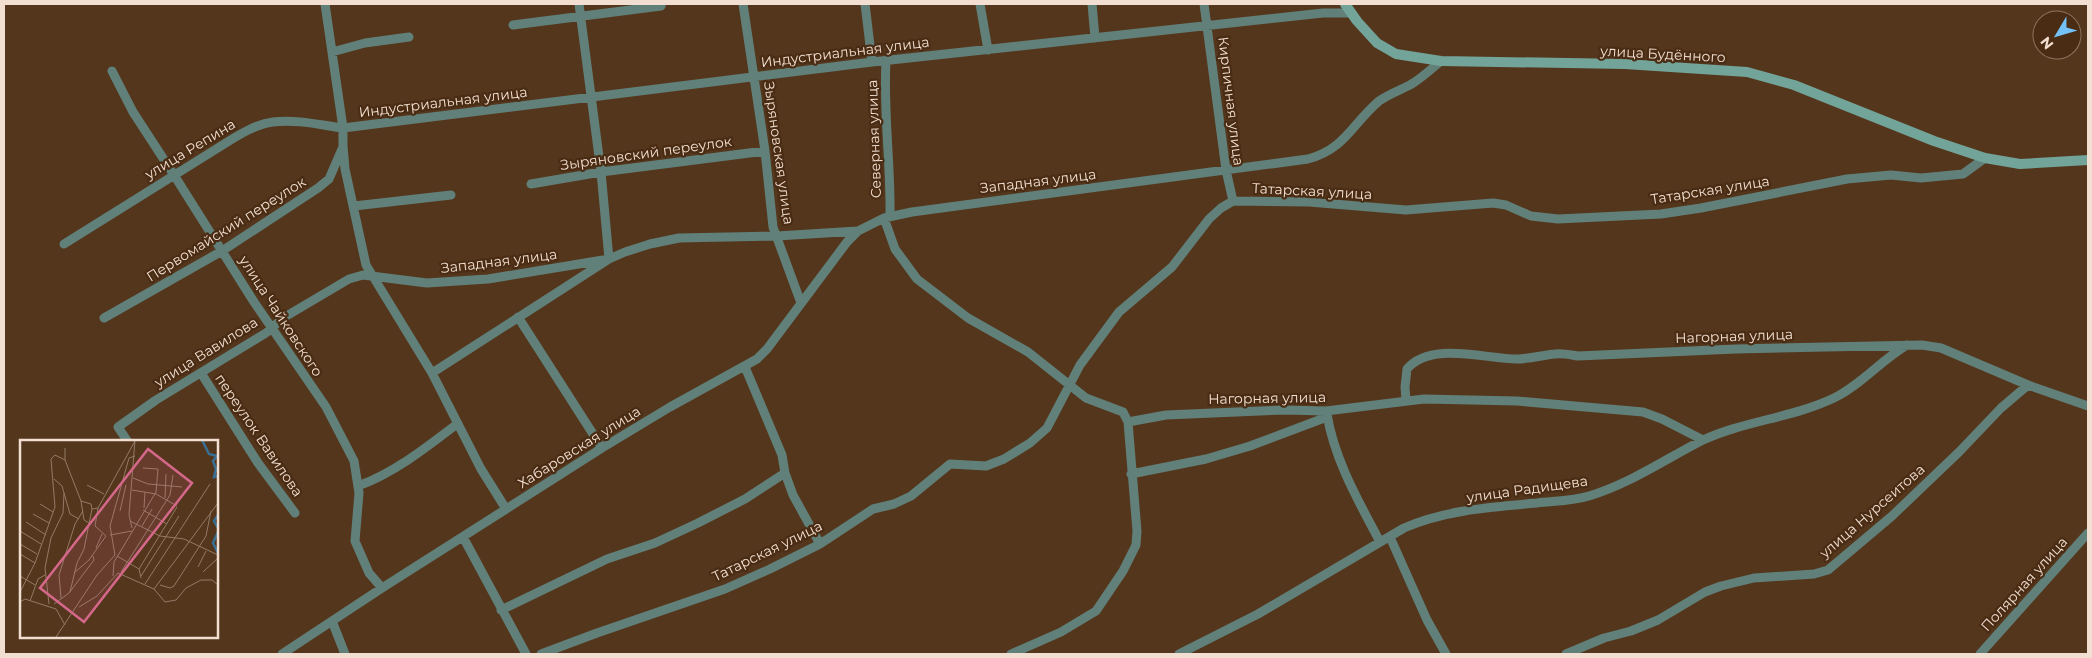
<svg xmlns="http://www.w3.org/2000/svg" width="2092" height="658" viewBox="0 0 2092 658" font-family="Montserrat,sans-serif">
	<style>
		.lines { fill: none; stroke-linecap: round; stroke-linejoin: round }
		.street { stroke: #618079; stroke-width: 9 }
		.secondary { stroke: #72a49a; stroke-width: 10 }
		.labels { text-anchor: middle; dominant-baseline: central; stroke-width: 4.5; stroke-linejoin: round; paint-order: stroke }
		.street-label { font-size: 14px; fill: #f2dfd1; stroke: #492c13 }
		.inset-river { fill: none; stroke: #386f93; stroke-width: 2.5 }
		.inset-road { fill: none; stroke: #937a65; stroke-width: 1 }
		.view { fill: #d5688a; fill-opacity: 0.15; stroke: #d5688a; stroke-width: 2.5 }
		.inset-edge { fill: none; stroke: #f2dfd1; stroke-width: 2.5 }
	</style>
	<rect width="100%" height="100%" fill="#54361d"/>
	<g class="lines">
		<path class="street" d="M325 4 343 128V146L345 169 366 265 432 373 481 469 506 509
			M579 4 601 172 609 259
			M743 4 765 151 773 227 801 303
			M865 4 872 62
			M980 4 988 50
			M1092 4 1095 38
			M1204 4 1226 170 1233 201
			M513 25 661 6
			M332 52 365 43 409 37
			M886 60C883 112 891 164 890 216
			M112 71 133 112 174 175 254 302 326 407 354 461 359 493 355 541 369 573 382 588
			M531 184 601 172 765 151
			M354 206 451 195
			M884 218 895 249 917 279 968 318 1028 352 1086 398 1123 412 1128 422 1137 531 1136 545 1123 571 1096 611 1061 632 1011 654
			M64 244 229 141C242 133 257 124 273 122 295 119 321 125 343 128L872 62 1323 13H1351
			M518 317 602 448
			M104 318 222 251 318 188 329 179 342 149
			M745 367 782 455 785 473 793 495 820 544
			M201 373 258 463 295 513
			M432 373 609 259 625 252 650 244 679 238 777 236 858 231 884 218 912 212 1308 159C1345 149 1352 124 1379 101 1389 94 1400 90 1410 85 1422 78 1431 69 1441 61
			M1406 400 1405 387 1407 369C1431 341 1485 359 1517 359 1530 359 1543 355 1555 354 1563 353 1571 355 1578 356L1736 349 1922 345 1941 348 2028 385 2088 406
			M1327 414C1334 459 1359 502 1380 542
			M1128 422 1166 415 1284 410 1326 411 1424 399 1517 401 1643 412 1662 419 1703 440
			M128 442 118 427 156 400 266 333 283 318 349 279 363 275 427 283 488 279 603 260
			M1131 474 1206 459 1250 446 1327 417
			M358 486C394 473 427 447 457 424
			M463 537 526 654
			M1390 537 1427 620 1446 654
			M501 610 607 559 655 543 698 523 745 499 785 473
			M332 621 345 654
			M282 654 382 588 602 448 670 407 757 359 767 349 847 242 858 231
			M541 654 597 633 725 589 770 569 820 544 873 509 894 504 911 496 950 464 986 466 1004 459 1030 443 1047 428 1080 365 1119 312 1172 267 1209 219 1221 208 1233 201 1309 202 1406 210 1493 203 1506 205 1531 216 1558 219 1661 214 1701 208 1847 179 1891 175 1921 178 1963 174 1985 158
			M1179 654 1258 614 1404 528C1445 510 1492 507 1537 503 1554 501 1573 501 1589 496 1629 484 1664 460 1701 441 1743 421 1792 418 1834 398 1861 385 1881 360 1907 345
			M1566 654 1604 638 1631 631 1658 620 1705 592 1721 586 1754 578 1814 574 1828 570 1892 516 1959 452 2001 408 2028 385
			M1980 654 2088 533"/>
		<path class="secondary" d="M1345 4 1357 21 1377 43 1396 54 1441 61 1625 64 1747 72 1794 85 1934 141 1985 158 2020 164 2088 160"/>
	</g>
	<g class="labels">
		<g class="street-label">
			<text transform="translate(845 52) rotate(-7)">Индустриальная улица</text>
			<text transform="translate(1663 54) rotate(3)">улица Будённого</text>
			<text transform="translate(1231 101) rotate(83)">Кирпичная улица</text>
			<text transform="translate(443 102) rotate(-7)">Индустриальная улица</text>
			<text transform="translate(874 139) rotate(-92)">Северная улица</text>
			<text transform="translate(190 149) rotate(-31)">улица Репина</text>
			<text transform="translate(646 153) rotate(-8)">Зыряновский переулок</text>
			<text transform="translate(779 153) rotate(82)">Зыряновская улица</text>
			<text transform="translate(1038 181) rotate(-7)">Западная улица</text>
			<text transform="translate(1710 190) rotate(-9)">Татарская улица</text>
			<text transform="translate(1312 191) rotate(3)">Татарская улица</text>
			<text transform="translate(226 229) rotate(-32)">Первомайский переулок</text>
			<text transform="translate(499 261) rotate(-7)">Западная улица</text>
			<text transform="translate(281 316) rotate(57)">улица Чайковского</text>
			<text transform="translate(1734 336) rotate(-2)">Нагорная улица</text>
			<text transform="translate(206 352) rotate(-32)">улица Вавилова</text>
			<text transform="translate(1267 398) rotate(-1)">Нагорная улица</text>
			<text transform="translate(259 435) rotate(56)">переулок Вавилова</text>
			<text transform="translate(579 447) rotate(-32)">Хабаровская улица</text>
			<text transform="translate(1527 489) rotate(-8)">улица Радищева</text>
			<text transform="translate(1872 511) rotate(-41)">улица Нурсеитова</text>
			<text transform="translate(767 551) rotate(-26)">Татарская улица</text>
			<text transform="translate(2024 584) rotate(-48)">Полярная улица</text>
		</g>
	</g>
	<g transform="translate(20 440)">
		<rect width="198" height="198" fill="#54361d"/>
		<path class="inset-river" d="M182 0 189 14 197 16 193 21 196 29 194 37 198 36M198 75 194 81 198 88M198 92 193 103 198 113"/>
		<path class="inset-road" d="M45 8V20L61 61 64 80 69 83M113 38 128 44 162 47M67 45 84 54M112 50 136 54 157 66M44 53 50 74 59 79M145 58 146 34M61 61 71 64 72 69M20 64 33 72M124 68 125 52M123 70 147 84M100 71 106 45M13 74 29 83M110 81 140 96 164 99 198 115M6 82 26 95M122 86 132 69M112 88 109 75 115 0M0 91 21 104M90 95 112 91M86 96 75 86 78 68 115 1M0 104 17 114M76 108 82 94M0 114 15 123M97 116 119 129M178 127 186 111M101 132 150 55 153 35M183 132 198 118M54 133 69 120 86 96M0 136 15 145M93 136 94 122 136 52 138 29 123 28M121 136 159 76M121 138 119 129 157 67M125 144 190 44M140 145 150 148 154 146 186 96 191 71M134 149 198 63M0 152 15 123 35 67 31 19 35 15 45 20M50 152 57 123 64 109 72 69 78 68M41 158 39 135 55 84 63 71M10 161 18 139 25 135M0 162 5 159 36 169 45 185M29 164 25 128 31 98 43 73 44 53 42 46 34 39M34 164 49 153 74 120 73 116M59 167 77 156 98 133 134 149 145 162 156 160 166 148 181 140H192L198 145M36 197 77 135 95 115 90 86 109 18 115 16"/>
		<path class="view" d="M128 9 172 43 64 182 20 148Z"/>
		<rect width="198" height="198" class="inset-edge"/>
	</g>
	<rect width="2092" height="658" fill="none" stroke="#f2dfd1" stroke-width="10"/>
	<g transform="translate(2057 35) rotate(232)"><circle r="24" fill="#492c13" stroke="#8d745f"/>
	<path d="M0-4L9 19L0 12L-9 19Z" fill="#73c1f6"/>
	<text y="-8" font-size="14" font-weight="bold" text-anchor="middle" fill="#f2dfd1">N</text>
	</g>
</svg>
